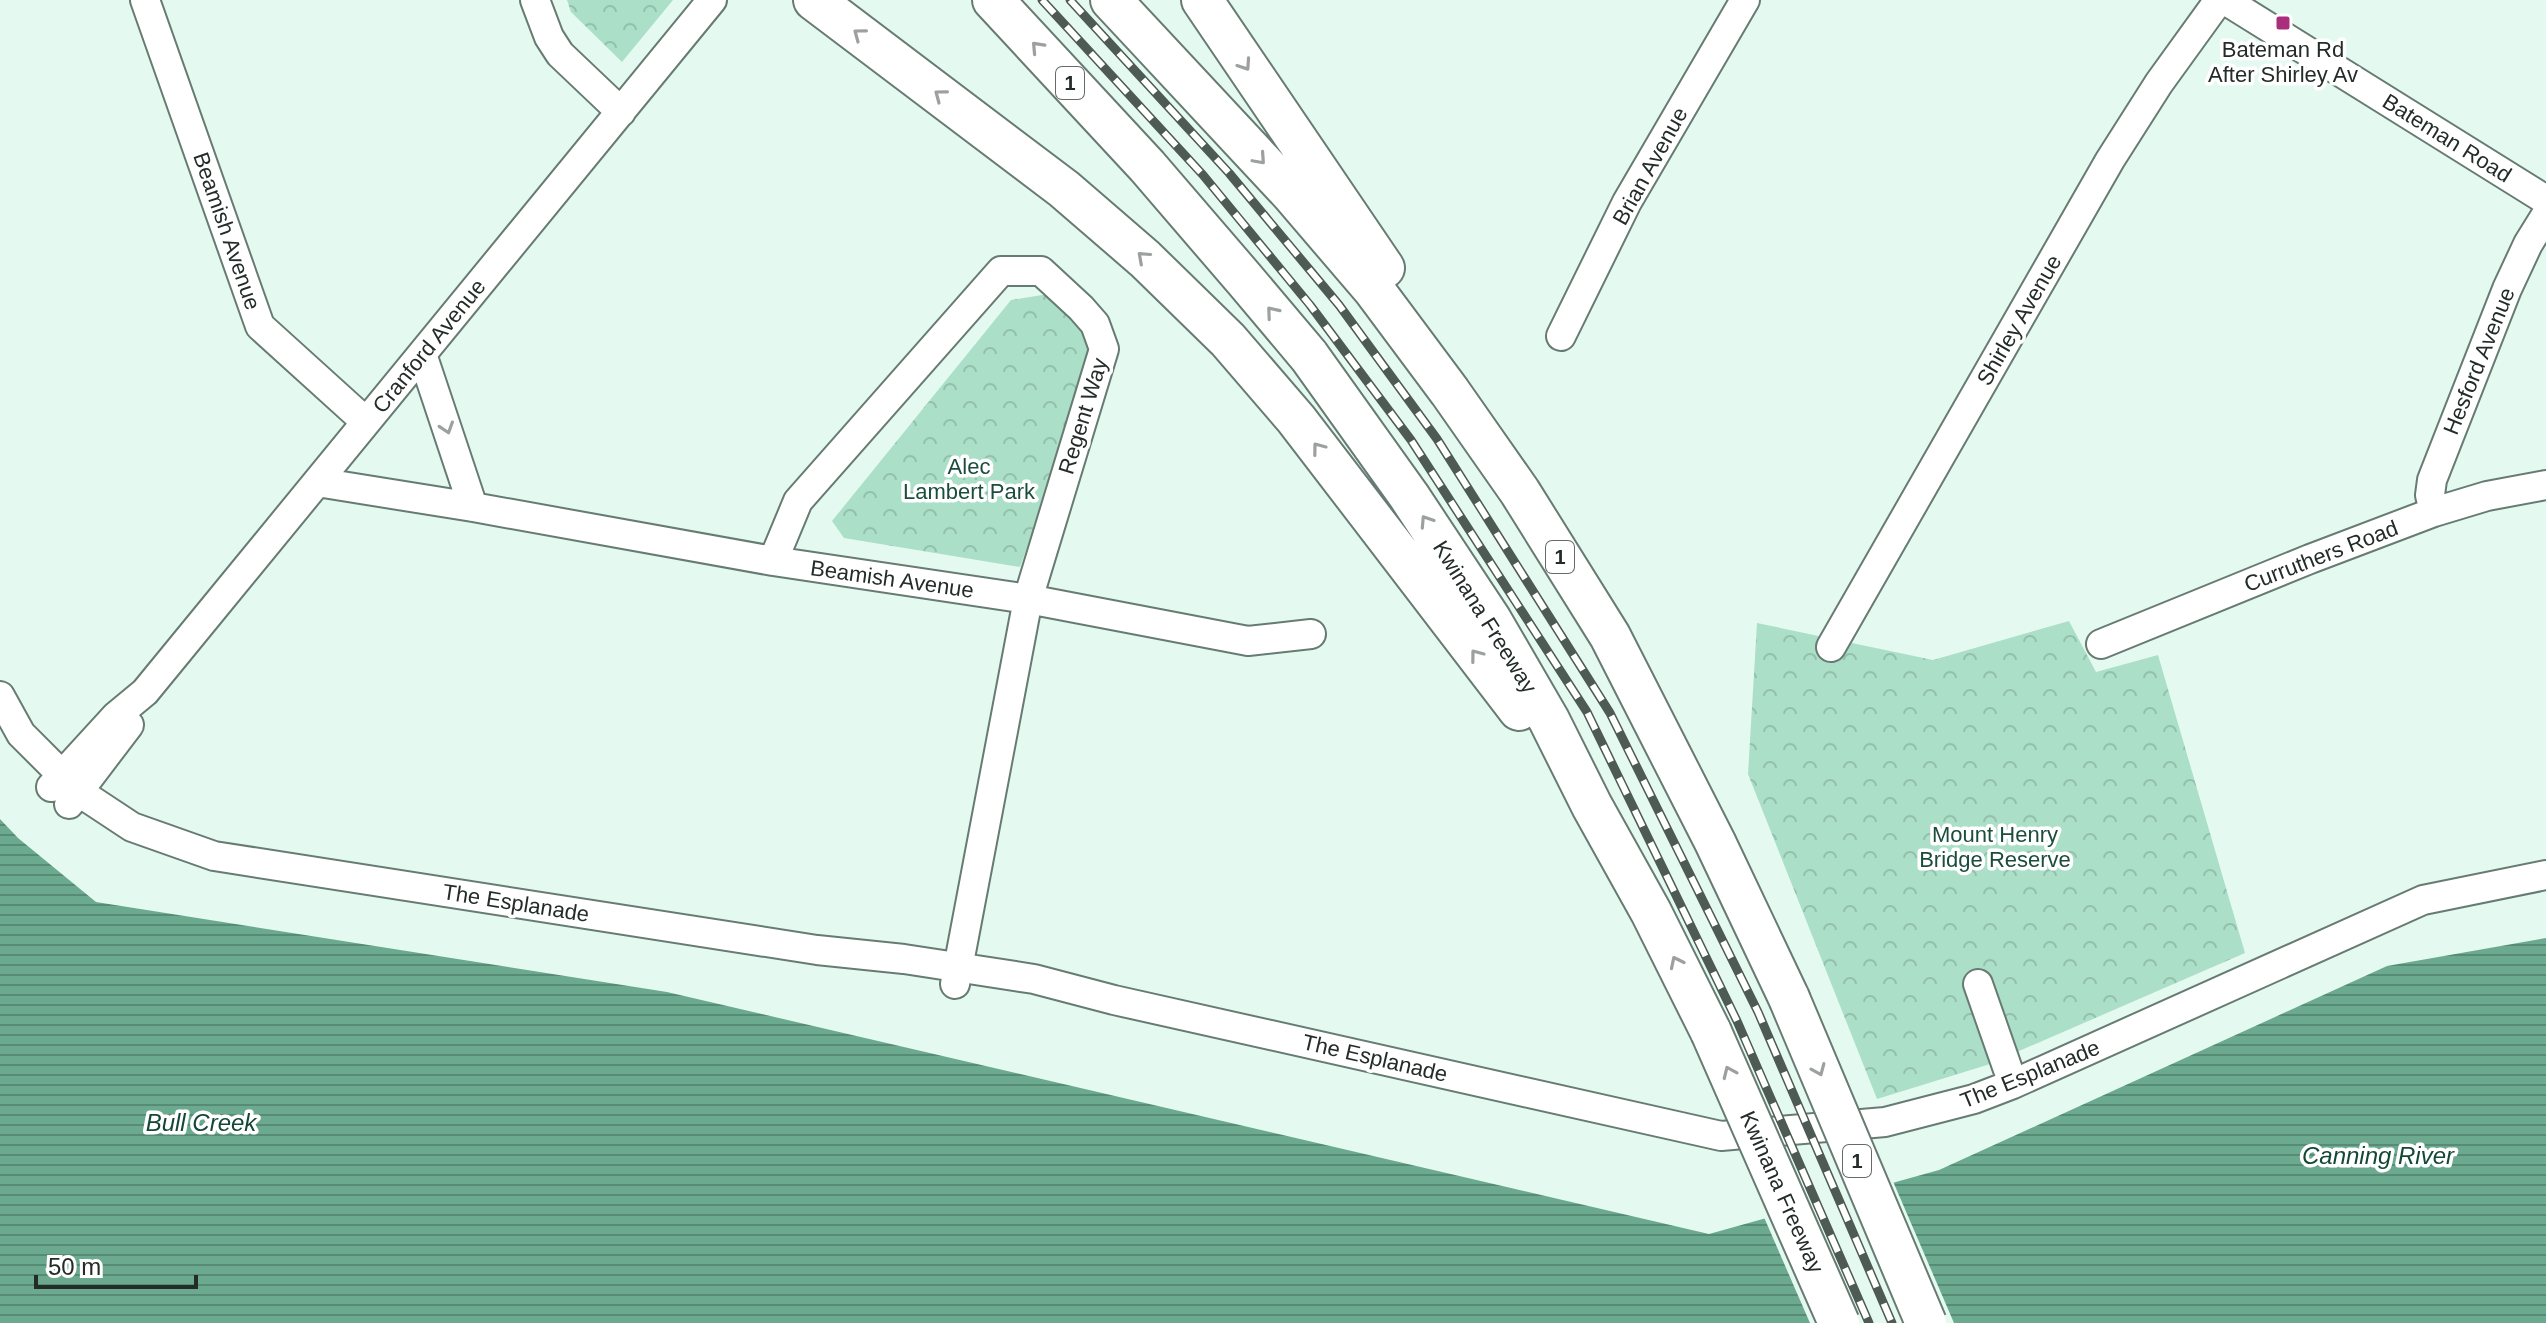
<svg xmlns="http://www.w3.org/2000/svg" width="2546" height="1323" viewBox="0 0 2546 1323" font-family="Helvetica,sans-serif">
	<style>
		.park { fill: url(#park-crowns) }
		.water { fill: url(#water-rules) }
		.pier { fill: #e4faf0 }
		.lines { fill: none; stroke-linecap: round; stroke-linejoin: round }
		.minor-casing { stroke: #677b72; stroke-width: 32 }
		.highway-casing { stroke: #677b72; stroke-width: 44 }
		.minor { stroke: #fff; stroke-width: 28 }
		.highway { stroke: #fff; stroke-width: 40 }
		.rail-casing { stroke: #4e5a54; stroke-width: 9 }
		.rail { stroke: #fff; stroke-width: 6; stroke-dasharray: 18; stroke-linecap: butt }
		.highway-bridge-casing { stroke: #677b72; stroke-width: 44; stroke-linecap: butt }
		.highway-bridge { stroke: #fff; stroke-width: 40 }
		.oneway { stroke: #9ca09e }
		.poi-dot { fill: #ab2d7d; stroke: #fff; stroke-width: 3 }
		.labels { text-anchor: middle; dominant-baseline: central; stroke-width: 7; stroke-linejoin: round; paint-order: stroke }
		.shield { fill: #fff; stroke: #656b68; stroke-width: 2 }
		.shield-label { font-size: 20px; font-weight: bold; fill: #232c28 }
		.poi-label { font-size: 22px; fill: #232c28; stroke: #fff }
		.street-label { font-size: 22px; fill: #232c28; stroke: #fff }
		.park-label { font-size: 22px; fill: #1a4d3b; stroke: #fff }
		.water-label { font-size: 24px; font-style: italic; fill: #144836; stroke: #fff }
	</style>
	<defs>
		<pattern id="park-crowns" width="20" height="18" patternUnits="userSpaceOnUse" patternTransform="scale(2)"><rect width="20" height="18" fill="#abdfc8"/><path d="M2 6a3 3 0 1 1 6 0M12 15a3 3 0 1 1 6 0" fill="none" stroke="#93c0ac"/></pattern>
		<pattern id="water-rules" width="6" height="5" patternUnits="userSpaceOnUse" patternTransform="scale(2)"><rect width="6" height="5" fill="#6caa90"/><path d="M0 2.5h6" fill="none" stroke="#588b76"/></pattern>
	</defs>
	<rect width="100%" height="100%" fill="#e4faf0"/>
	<path class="park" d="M567 0H673L622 62 571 12Z
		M1048 294 1087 335 1090 372 1020 567 844 538 832 521 1011 300Z
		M2069 621 2096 672 2158 655 2245 953 1987 1065 1877 1099 1748 774 1757 623 1933 660Z"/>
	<path class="water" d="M0 819 18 838 96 902 667 992 1709 1234 1939 1170 2387 966 2546 938V1323H0Z"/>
	<path class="pier" d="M1892 1179 1954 1323H1810L1763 1215Z"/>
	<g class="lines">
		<defs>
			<path id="minor" d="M145 0 260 326 366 422
				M535 0 549 37 560 54 621 112
				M2225 0 2546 200
				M1561 336 1627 202 1745 0
				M422 354 473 507
				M317 482 473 507 773 561 1028 599 1248 641 1311 634
				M2434 512 2430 495 2432 480 2507 289 2528 244 2546 215
				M773 561 798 501 1001 271H1041L1081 308 1095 324 1104 349 1028 599 955 984
				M2101 644 2310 559 2434 512 2487 496 2546 485
				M1831 647 2110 160 2159 83 2219 0
				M0 696 21 734 79 792 132 827 214 856 817 950 904 959 1034 979 1114 1000 1721 1136 1885 1122 1974 1099 2013 1084 2423 900 2546 875
				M51 787 116 716 145 692 712 0
				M69 804 129 725
				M1978 984 2013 1084"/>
			<path id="highway" d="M814 0 1064 189 1145 259 1228 340 1296 419 1519 710
				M993 0 1147 166 1245 280 1309 356 1409 496 1491 620 1549 720 1592 806 1651 912 1711 1032
				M1111 0 1291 193 1374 290 1450 392 1520 492 1610 636 1715 842 1789 998
				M1202 0 1384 268"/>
		</defs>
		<use href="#minor" class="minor-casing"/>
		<use href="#highway" class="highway-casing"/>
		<use href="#minor" class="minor"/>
		<use href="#highway" class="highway"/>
		<defs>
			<path id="rail" d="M1042 0 1203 175 1310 305 1411 440 1587 712 1737 1021 1869 1323
				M1070 0 1229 173 1339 305 1437 439 1610 713 1758 1012 1892 1323"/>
		</defs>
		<use href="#rail" class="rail-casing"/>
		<use href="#rail" class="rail"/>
		<defs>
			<path id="highway-bridge" d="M1789 998 1926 1323
				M1711 1032 1839 1323"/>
		</defs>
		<use href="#highway-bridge" class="highway-bridge-casing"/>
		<use href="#highway-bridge" class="highway-bridge"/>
	</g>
	<defs><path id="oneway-chevron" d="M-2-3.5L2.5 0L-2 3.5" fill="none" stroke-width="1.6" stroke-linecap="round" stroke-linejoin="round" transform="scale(2)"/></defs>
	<g class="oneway">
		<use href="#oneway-chevron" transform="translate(859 34) rotate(-143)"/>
		<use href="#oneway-chevron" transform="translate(1037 47) rotate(-133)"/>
		<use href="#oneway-chevron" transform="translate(1245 65) rotate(56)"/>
		<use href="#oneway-chevron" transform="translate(940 95) rotate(-143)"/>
		<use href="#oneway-chevron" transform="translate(1260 159) rotate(48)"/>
		<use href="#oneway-chevron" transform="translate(1143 257) rotate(-138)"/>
		<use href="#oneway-chevron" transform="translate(1272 312) rotate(-130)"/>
		<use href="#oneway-chevron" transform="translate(447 428) rotate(72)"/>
		<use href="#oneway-chevron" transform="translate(1318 448) rotate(-127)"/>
		<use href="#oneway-chevron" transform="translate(1426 521) rotate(-123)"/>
		<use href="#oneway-chevron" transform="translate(1476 655) rotate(-127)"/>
		<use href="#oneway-chevron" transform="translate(1676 962) rotate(-116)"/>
		<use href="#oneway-chevron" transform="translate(1819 1070) rotate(67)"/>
		<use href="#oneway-chevron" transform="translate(1729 1072) rotate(-114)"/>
	</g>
	<rect class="poi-dot" x="2275" y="15" width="16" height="16" rx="4"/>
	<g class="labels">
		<g class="shield">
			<rect x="1056" y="67" width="28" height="32" rx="6"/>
			<rect x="1546" y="541" width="28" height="32" rx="6"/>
			<rect x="1843" y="1145" width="28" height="32" rx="6"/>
		</g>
		<g class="shield-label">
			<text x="1070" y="83">1</text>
			<text x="1560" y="557">1</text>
			<text x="1857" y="1161">1</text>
		</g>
		<g class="poi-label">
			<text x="2283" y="49">Bateman Rd<tspan x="2283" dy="25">After Shirley Av</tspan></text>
		</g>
		<g class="street-label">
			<text transform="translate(2447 138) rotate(32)">Bateman Road</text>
			<text transform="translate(1650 166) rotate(-61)">Brian Avenue</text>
			<text transform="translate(227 231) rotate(71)">Beamish Avenue</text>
			<text transform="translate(2019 320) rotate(-60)">Shirley Avenue</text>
			<text transform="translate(429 346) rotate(-51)">Cranford Avenue</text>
			<text transform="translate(2479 361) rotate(-68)">Hesford Avenue</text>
			<text transform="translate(1083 416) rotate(-73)">Regent Way</text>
			<text transform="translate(2321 556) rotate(-21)">Curruthers Road</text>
			<text transform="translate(892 579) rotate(8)">Beamish Avenue</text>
			<text transform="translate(1485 617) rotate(58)">Kwinana Freeway</text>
			<text transform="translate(516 903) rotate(9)">The Esplanade</text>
			<text transform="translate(1375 1058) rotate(13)">The Esplanade</text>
			<text transform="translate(2030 1074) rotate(-22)">The Esplanade</text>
			<text transform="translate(1782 1192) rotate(66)">Kwinana Freeway</text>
		</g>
		<g class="park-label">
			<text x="969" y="466">Alec<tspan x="969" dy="25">Lambert Park</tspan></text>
			<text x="1995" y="834">Mount Henry<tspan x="1995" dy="25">Bridge Reserve</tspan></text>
		</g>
		<g class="water-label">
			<text x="201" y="1122">Bull Creek</text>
			<text x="2378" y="1155">Canning River</text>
		</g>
	</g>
	<path d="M36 1275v12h160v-12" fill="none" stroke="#232c28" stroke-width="4"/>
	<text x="48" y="1275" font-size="24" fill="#232c28" stroke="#ffffff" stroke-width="6" paint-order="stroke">50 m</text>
</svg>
